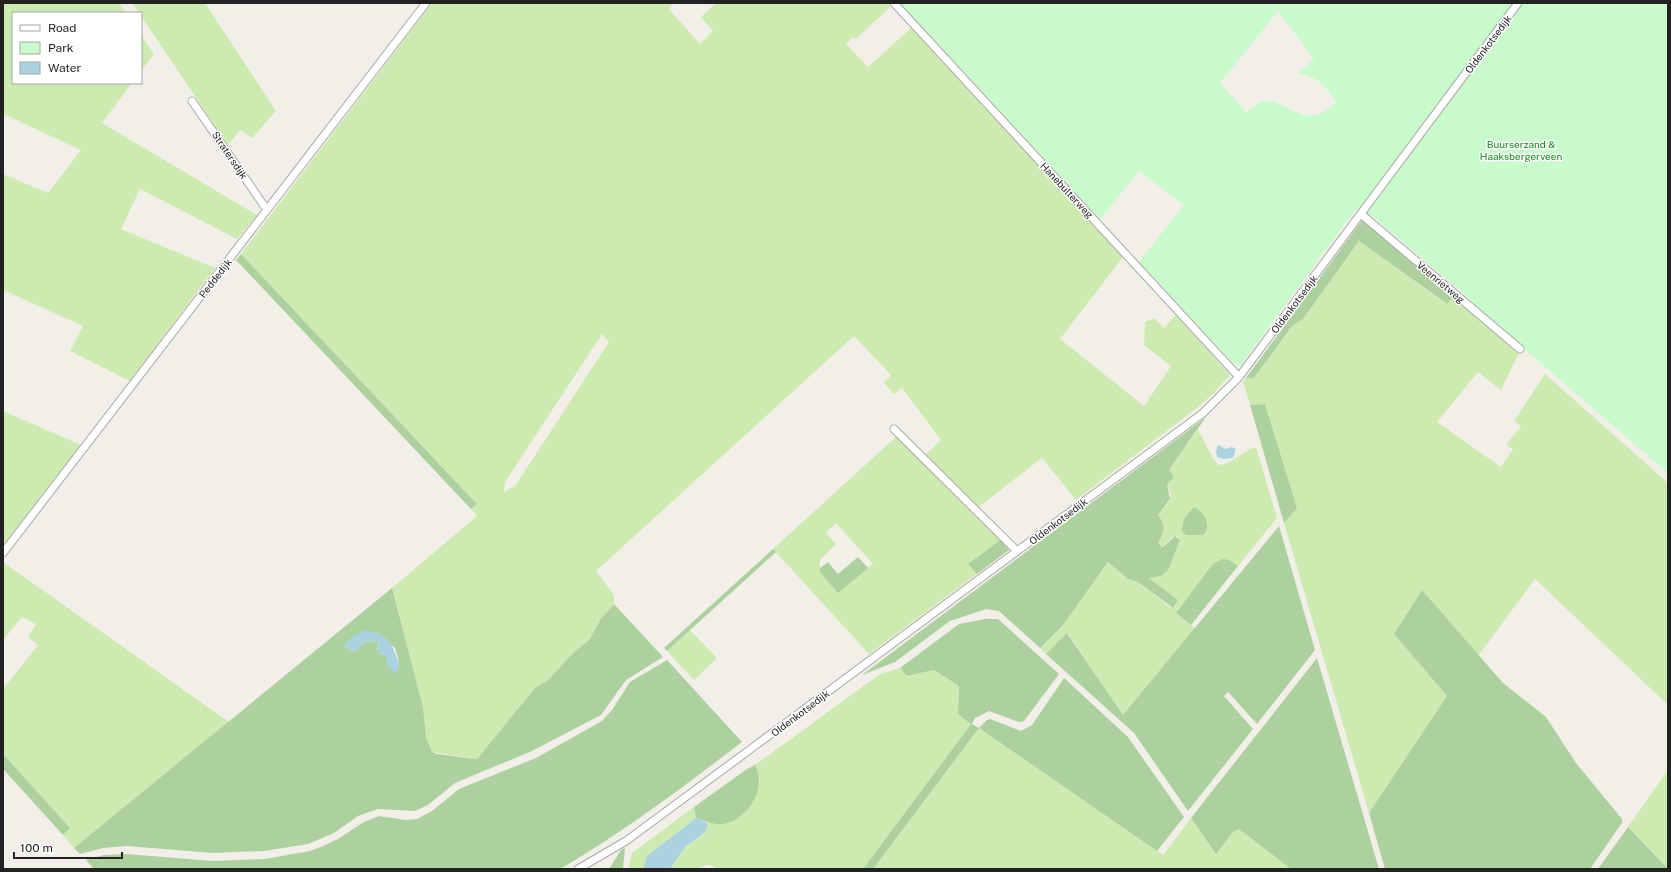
<svg xmlns="http://www.w3.org/2000/svg" width="1671" height="872" viewBox="0 0 1671 872" font-family="'Public Sans',sans-serif">
	<style>
		.grass { fill: #cdebb0; fill-rule: evenodd }
		.forest { fill: #add19e; fill-rule: evenodd }
		.park { fill: #c8facc; fill-rule: evenodd }
		.water { fill: #aad3df }
		.lines { fill: none; stroke-linecap: round; stroke-linejoin: round }
		.minor-casing { stroke: #a9a9a9; stroke-width: 9 }
		.minor { stroke: #fff; stroke-width: 7 }
		.labels { text-anchor: middle; dominant-baseline: central; stroke-width: 3; stroke-linejoin: round; paint-order: stroke }
		.street-label { font-size: 10px; fill: #222; stroke: #fff }
		.park-label { font-size: 10px; fill: #0c8416; stroke: #fff }
	</style>
	<rect width="100%" height="100%" fill="#f2efe9"/>
	<path class="grass" d="M3 3H119L126 13H13V83H132L102 123 257 215 237 239 140 189 121 229 215 268 130 381 70 351 83 326 3 290V174L48 193 81 150 3 114Z
		M132 3H205L276 111 252 138 240 130 228 145 141 16V13H139Z
		M432 3H673L669 9 700 44 713 31 701 17 716 3H888L891 6 856 39 853 37 846 44 868 67 911 28 1123 257 1060 339 1144 406 1171 366 1144 345 1145 322 1154 318 1164 328 1176 315 1230 375 1213 394 1193 411 1076 500 1042 458 976 509 924 456 941 440 902 388 894 394 884 383 891 375 854 336 596 571 614 595V604L600 620 590 639 573 653 548 680 535 688 484 753 475 759 432 752 426 737 423 707 392 588 477 516 471 509 477 504 241 254ZM602 334 609 342 515 486 504 492 505 482Z
		M141 35 154 54 141 71Z
		M1359 241 1446 304 1454 296 1520 351 1501 390 1478 372 1437 422 1501 467 1513 449 1506 445 1521 426 1514 421 1545 374 1668 483V705L1535 579 1478 656 1422 590 1394 634 1447 696 1369 813 1284 523 1297 508 1265 404 1250 405 1243 382 1246 378 1253 379 1292 326 1303 319Z
		M3 411 81 445 3 546Z
		M1198 430C1205 442 1210 456 1219 465 1234 463 1242 451 1256 447L1277 518 1238 566 1234 563 1212 565 1176 613 1196 629 1123 716 1068 633 1046 654 1040 648 1063 625 1108 562 1128 579 1138 582 1171 608 1178 600 1149 578 1161 576 1180 540 1177 536 1171 538 1162 548 1157 543C1164 532 1167 526 1158 515L1169 502 1171 495 1167 484 1172 479 1169 470Z
		M897 436 1000 540 968 564 977 574 869 654 773 549ZM836 523 873 564 838 592 820 572V560L836 544 826 533Z
		M3 562 229 722 74 848 63 835 70 828 3 754V689L38 645 28 637 36 624 22 617 3 640Z
		M690 630 717 658 694 680 667 651Z
		M900 668 907 676 934 670 959 686 958 714 972 723 863 869H716C709 861 704 867 696 869 689 871 678 869 670 869L685 847 705 832 708 823C713 823 719 824 724 823 730 822 735 818 740 814 755 802 766 784 755 765L873 679 880 674Z
		M979 728 1163 855 1191 818 1216 854 1233 832 1239 829 1291 869H873Z
		M1668 770V869L1628 827Z
		M694 807 696 818 647 856 643 869H628L632 853Z"/>
	<path class="forest" d="M1363 219 1454 296 1447 304 1359 241 1303 319 1292 326 1253 379 1246 378Z
		M241 254 477 504 471 509 236 260Z
		M1265 404 1297 508 1284 523 1250 405Z
		M1206 417 1169 470 1174 477 1167 484 1170 499 1158 515C1167 527 1164 531 1158 543L1162 548 1175 536 1180 540 1168 570 1161 576 1149 578 1178 600 1173 608 1138 582 1128 579 1108 562 1063 625 1040 648 999 611 986 609 950 621 895 662 862 675Z
		M1194 507C1205 512 1212 527 1203 535H1186L1182 531 1183 522 1186 516Z
		M1279 526 1315 650 1257 724 1228 692 1224 696 1253 729 1188 811 1134 733 1046 654 1067 633 1123 715Z
		M1000 540 1009 550 977 574 968 564Z
		M773 549 776 552 667 651 664 648Z
		M858 557 868 568 838 593 820 572V568L828 562 838 574Z
		M1223 559 1229 560 1238 566 1191 625 1176 613 1212 565 1216 562Z
		M392 588 423 707 426 737 432 752 437 754 475 759 478 758 535 688 548 680 573 653 590 639 600 620 614 604 663 657 626 680 601 715 532 751 455 783 428 805 415 811 378 809 358 816 334 833 320 839 308 844 264 851 213 853 127 846 103 848 80 854 74 848ZM377 633 395 648 399 662 394 673 386 656 379 653 377 649 379 644 377 642 367 641 353 652 345 647Z
		M1422 590 1503 683 1546 717 1576 763 1622 819V823L1590 869H1385L1369 813 1447 696 1394 634Z
		M985 619H998L1059 674 1024 721 1019 722 989 711 975 718 972 724 979 728 987 720 990 719 1021 731 1032 725 1064 678 1128 737 1184 817 1157 851 979 728 873 869H863L971 724 958 714 959 686 934 670 907 676 900 668 959 624Z
		M1317 658 1379 869H1291L1239 829 1233 832 1216 854 1191 818Z
		M667 660 742 742C683 787 624 832 560 869H94L86 860 104 855 127 854 213 861 265 859 310 851 323 846 338 839 362 823 379 816 406 820 417 819 432 811 459 789 536 758 602 721 612 710 630 682Z
		M3 754 70 828 63 835 3 769Z
		M755 765C768 787 748 820 723 824 713 825 705 821 696 818L694 807 747 769Z
		M1628 827 1668 869H1598Z
		M625 848 623 869H609L621 850Z"/>
	<path class="park" d="M900 3H1668V473L1478 309 1469 298 1371 215 1367 218 1356 209 1240 366 1233 363 1139 262 1184 205 1139 171 1100 219ZM1278 11 1314 59 1297 74C1320 76 1324 86 1337 102 1301 137 1285 92 1259 103 1254 105 1251 109 1247 113L1220 83Z"/>
	<path class="water" d="M1218 445 1226 449 1232 447 1236 449 1233 458 1223 459 1217 457 1216 451Z
		M366 630C385 635 390 638 396 656 399 663 401 664 397 671L394 673 387 664 386 656 377 652 379 644 377 642 367 641 353 652 345 647V644C351 637 357 633 366 630Z
		M696 818 708 823 705 832 685 847 670 869H643L647 856Z"/>
	<g class="lines">
		<defs>
			<path id="minor" d="M894 3 1239 377
				M192 101 267 210
				M1361 214 1520 349
				M894 429 1017 551
				M3 553 426 3
				M578 869 626 841 752 748 1203 413 1239 377 1518 3"/>
		</defs>
		<use href="#minor" class="minor-casing"/>
		<use href="#minor" class="minor"/>
	</g>
	<g class="labels">
		<g class="street-label">
			<text transform="translate(1488 44) rotate(-53)">Oldenkotsedijk</text>
			<text transform="translate(230 155) rotate(56)">Stratersdijk</text>
			<text transform="translate(1067 190) rotate(47)">Hanebulterweg</text>
			<text transform="translate(215 278) rotate(-52)">Peddedijk</text>
			<text transform="translate(1441 282) rotate(40)">Veenrietweg</text>
			<text transform="translate(1294 304) rotate(-53)">Oldenkotsedijk</text>
			<text transform="translate(1058 521) rotate(-37)">Oldenkotsedijk</text>
			<text transform="translate(800 713) rotate(-37)">Oldenkotsedijk</text>
		</g>
		<g class="park-label">
			<text x="1521" y="144">Buurserzand &amp;<tspan x="1521" dy="12">Haaksbergerveen</tspan></text>
		</g>
	</g>
	<rect width="1671" height="872" fill="none" stroke="#222222" stroke-width="8"/>
	<rect x="12" y="12" width="130" height="72" fill="#ffffff" stroke="#a7a7a7"/>
	<rect x="20" y="25" width="20" height="6" fill="#ffffff" stroke="#a7a7a7"/>
	<text x="48" y="32" font-size="12" fill="#222222">Road</text>
	<rect x="20" y="42" width="20" height="12" fill="#c8facc" stroke="#a7a7a7"/>
	<text x="48" y="52" font-size="12" fill="#222222">Park</text>
	<rect x="20" y="62" width="20" height="12" fill="#aad3df" stroke="#a7a7a7"/>
	<text x="48" y="72" font-size="12" fill="#222222">Water</text>
	<path d="M14 852v6h108v-6" fill="none" stroke="#222222" stroke-width="2"/>
	<text x="20" y="852" font-size="12" fill="#222222" stroke="#ffffff" stroke-width="3" paint-order="stroke">100 m</text>
</svg>
